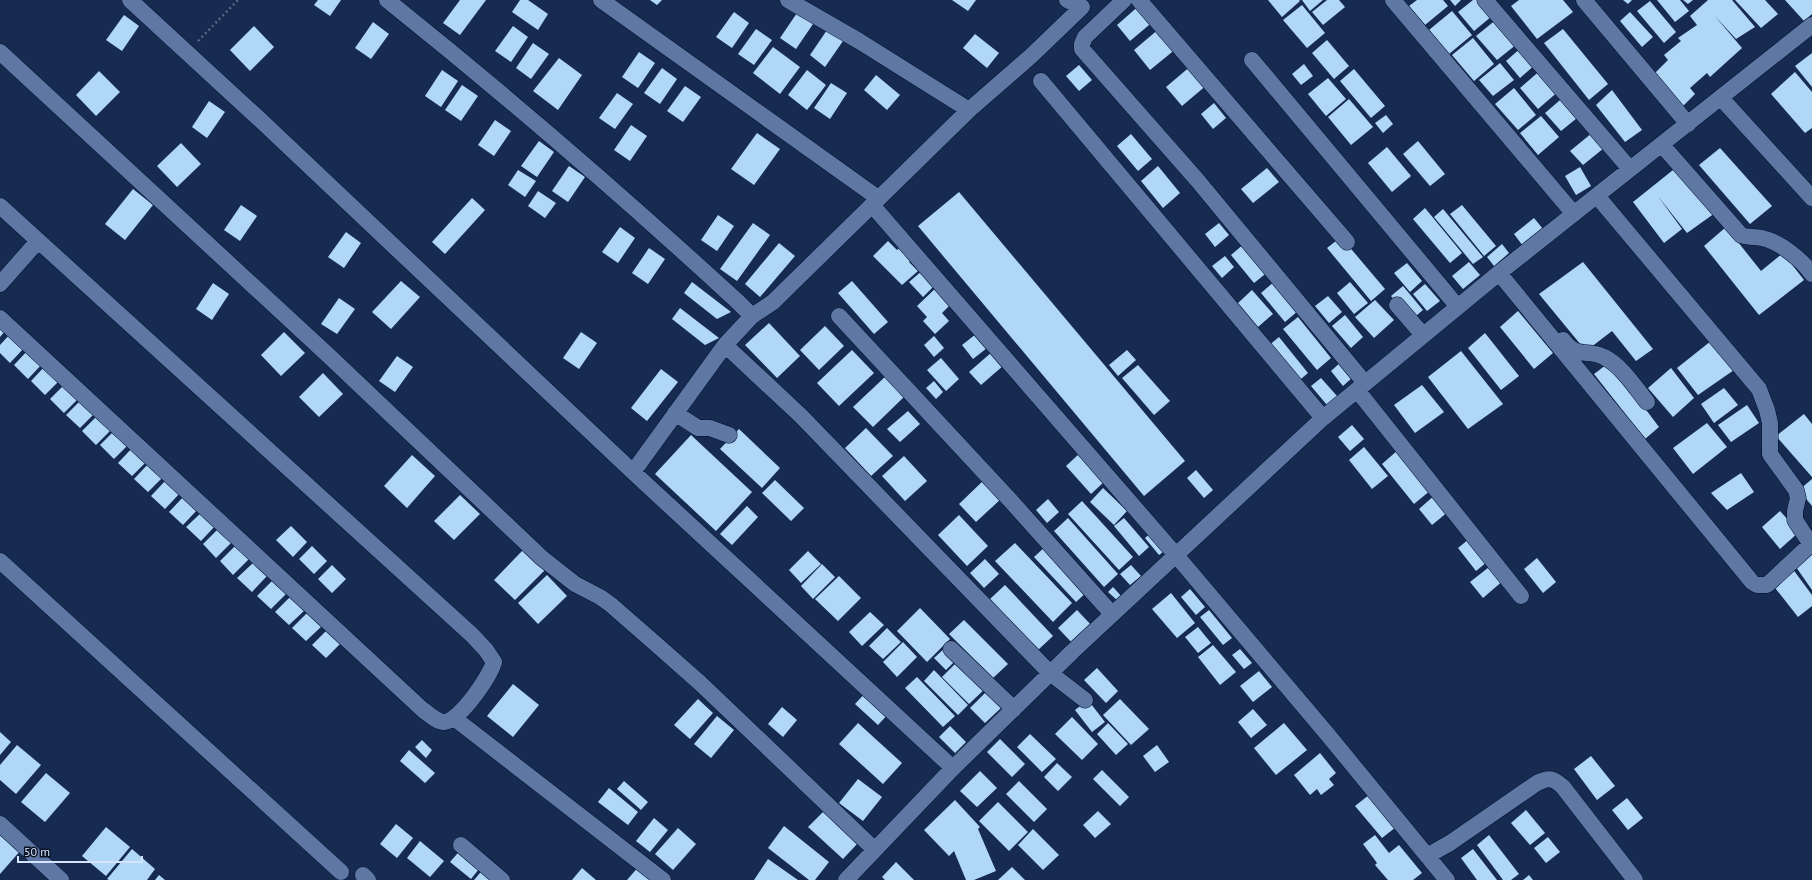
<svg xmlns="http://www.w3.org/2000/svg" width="1812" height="880" viewBox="0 0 1812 880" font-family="'PT Sans',sans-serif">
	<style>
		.building { fill: #b0d8f6 }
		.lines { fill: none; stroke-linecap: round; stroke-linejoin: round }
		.minor-casing { stroke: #021135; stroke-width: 17 }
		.path { stroke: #566889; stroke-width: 2.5; stroke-dasharray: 2 3; stroke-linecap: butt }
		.minor { stroke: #5e77a3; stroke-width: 16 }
	</style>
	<rect width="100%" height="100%" fill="#172b51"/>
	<path class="building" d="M318 0H341L330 16 314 5Z
		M460 0H486L460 35 443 23Z
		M520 0H528L548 14 538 30 512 12Z
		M650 0H662L657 5Z
		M952 0H976L968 11Z
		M1268 0H1299L1300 1 1282 17Z
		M1302 0H1323L1310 11Z
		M1327 0H1339L1345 7 1323 25 1312 12Z
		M1417 0H1443L1448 6 1425 25 1409 6Z
		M1450 0H1461L1455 6Z
		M1473 0H1479L1492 16 1474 31 1458 12Z
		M1519 0H1563L1573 12 1537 39 1511 6Z
		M1623 0H1632L1628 4Z
		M1657 0H1680L1689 11 1675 22Z
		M1683 0H1693L1688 4Z
		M1708 0H1732L1755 27 1736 39 1714 15 1742 48 1710 77 1707 73 1690 88 1695 94 1680 109 1652 76 1668 60 1664 55 1681 41 1678 38 1697 25 1690 16Z
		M1735 0H1765L1778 14 1761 28Z
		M1785 0H1812V14L1804 21Z
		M1650 1 1676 32 1664 43 1637 11Z
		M1141 4 1155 20 1130 41 1117 25Z
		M1302 5 1325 33 1307 48 1283 20Z
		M1452 11 1472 35 1449 54 1429 30Z
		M734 12 749 23 732 48 716 37Z
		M1630 12 1653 37 1642 47 1620 21Z
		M797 13 813 24 796 49 780 38Z
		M124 15 139 26 122 51 106 40Z
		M1497 19 1517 44 1497 60 1476 36Z
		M373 22 389 34 371 59 355 48Z
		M254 26 274 47 250 71 230 50Z
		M513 26 528 37 511 62 495 51Z
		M1160 28 1177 48 1150 70 1134 50Z
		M756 29 772 40 754 65 738 54Z
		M1563 29 1608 84 1589 100 1544 43Z
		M827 30 843 41 825 67 810 55Z
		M975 34 999 53 987 68 963 48Z
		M1473 38 1494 64 1474 81 1452 55Z
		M1327 40 1349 66 1334 79 1312 53Z
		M533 43 549 54 531 79 516 68Z
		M773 47 800 67 780 94 753 73Z
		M1522 47 1536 64 1520 78 1506 61Z
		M639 52 655 63 638 88 622 77Z
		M1812 53V87L1795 66Z
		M559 58 582 75 558 110 533 91Z
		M1500 63 1514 80 1493 96 1479 80Z
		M1304 64 1313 76 1301 85 1292 74Z
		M1079 65 1092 80 1079 91 1066 76Z
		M1192 65 1208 84 1182 106 1166 87Z
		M662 68 677 79 660 104 644 93Z
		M1354 69 1385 106 1371 118 1340 81Z
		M1542 69 1560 90 1538 109 1520 88Z
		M442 70 458 81 441 107 425 96Z
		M807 70 826 85 807 110 788 95Z
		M99 71 120 92 96 116 76 95Z
		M1795 72 1812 92V128L1805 133 1771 94Z
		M876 75 900 95 887 110 864 90Z
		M1328 78 1346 99 1326 116 1308 94Z
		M831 83 847 93 830 119 814 108Z
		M462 85 478 96 461 121 445 110Z
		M685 86 701 97 683 122 667 111Z
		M1514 88 1536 115 1518 130 1495 104Z
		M1612 90 1642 130 1625 142 1596 105Z
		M617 93 633 104 615 129 599 118Z
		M1566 95 1582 114 1561 131 1545 113Z
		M1349 99 1373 127 1351 145 1328 117Z
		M209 101 225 112 207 138 192 127Z
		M1214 103 1226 118 1213 129 1201 114Z
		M1386 115 1393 124 1383 133 1375 123Z
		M1541 116 1559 137 1538 155 1520 133Z
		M495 120 511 131 494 156 478 145Z
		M631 125 647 136 630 161 614 150Z
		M757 133 780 149 754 185 731 169Z
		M1592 133 1604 148 1583 165 1570 151Z
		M1131 134 1152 159 1138 171 1117 146Z
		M539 141 554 152 537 177 521 166Z
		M1418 141 1445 174 1430 186 1403 154Z
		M181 143 201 164 177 187 157 166Z
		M1387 147 1411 176 1392 192 1368 163Z
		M1720 148 1772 206 1750 224 1699 165Z
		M569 166 585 177 568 202 552 191Z
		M1158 166 1180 193 1163 208 1141 181Z
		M1678 166 1715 213 1687 233 1657 195 1682 229 1664 243 1633 202Z
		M1580 167 1591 186 1576 195 1565 176Z
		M1267 168 1279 182 1253 203 1241 189Z
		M518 170 536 181 525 197 508 185Z
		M133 189 153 205 125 240 105 224Z
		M538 191 556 203 545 218 528 206Z
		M959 192 1185 461 1144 496 918 226Z
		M472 198 485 210 445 254 432 242Z
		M241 205 257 216 240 241 224 230Z
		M1462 205 1496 246 1484 256 1450 214Z
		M1425 208 1462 253 1450 263 1413 219Z
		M1443 209 1483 257 1473 264 1434 217Z
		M718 215 734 226 717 251 701 240Z
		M1534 218 1543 229 1523 246 1514 234Z
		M753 223 770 235 737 281 720 269Z
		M1219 223 1229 235 1215 247 1205 234Z
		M620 227 635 238 618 263 602 252Z
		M1726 227 1761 271 1783 253 1804 280 1759 315 1704 246Z
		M346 232 361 243 344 268 328 257Z
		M1341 237 1385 289 1371 301 1327 248Z
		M888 241 897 250 903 245 914 257 909 262 918 271 902 285 873 256Z
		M779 243 795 256 760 297 745 284Z
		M1245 243 1269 271 1254 283 1231 255Z
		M1502 244 1509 253 1494 266 1487 257Z
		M649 248 665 259 648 284 632 273Z
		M1225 256 1234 267 1222 278 1212 266Z
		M1469 262 1480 275 1463 289 1452 276Z
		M1583 262 1653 349 1636 361 1612 331 1586 351 1539 294Z
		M1407 263 1422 281 1410 292 1394 273Z
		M923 270 936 284 923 297 909 282Z
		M401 281 420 297 391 329 372 312Z
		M852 281 888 322 874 334 838 293Z
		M1275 281 1299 310 1285 322 1261 293Z
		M692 282 731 312 717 319 684 293Z
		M1350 282 1368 303 1354 314 1337 293Z
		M213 283 229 294 212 320 196 309Z
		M940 284 955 300 942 313 949 321 935 334 923 321 927 317 917 306Z
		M1425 284 1440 301 1427 311 1413 294Z
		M1403 286 1423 310 1411 320 1391 296Z
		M1252 290 1273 314 1258 327 1238 303Z
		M1328 296 1342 312 1329 323 1315 306Z
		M339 298 355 309 337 334 321 324Z
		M1375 300 1394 320 1374 338 1355 317Z
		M680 308 719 338 705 345 672 319Z
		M1518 311 1553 353 1534 369 1500 327Z
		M1345 315 1363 337 1351 348 1332 326Z
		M1298 317 1331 358 1317 370 1283 329Z
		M769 323 800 356 777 378 745 345Z
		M0 324 6 330 0 337Z
		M825 326 844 346 819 370 800 350Z
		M284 332 305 353 281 376 261 355Z
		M581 332 597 343 579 369 563 358Z
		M11 333 25 347 10 363 0 353V345Z
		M1485 333 1519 376 1501 390 1468 348Z
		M976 334 987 348 973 359 962 345Z
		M934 336 944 348 934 357 924 345Z
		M1279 337 1308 373 1295 384 1266 348Z
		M1711 341 1734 370 1698 395 1677 368Z
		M29 349 43 363 28 379 14 365Z
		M852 350 874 373 839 406 817 383Z
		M1127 350 1136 360 1118 376 1109 365Z
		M1461 351 1503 404 1468 429 1428 377Z
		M992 352 1004 365 981 385 969 372Z
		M397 356 413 367 395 392 379 381Z
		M941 358 959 379 946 391 927 370Z
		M1342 361 1354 376 1343 386 1331 371Z
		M1610 362 1659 427 1645 439 1594 374Z
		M46 365 61 379 45 395 31 381Z
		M1138 365 1170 401 1154 415 1122 378Z
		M1671 368 1694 398 1673 417 1648 388Z
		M661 369 678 382 647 421 631 408Z
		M323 373 343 394 319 417 299 397Z
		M886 376 905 396 873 427 853 407Z
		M1321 378 1337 396 1327 405 1311 386Z
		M934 381 943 392 936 399 926 388Z
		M66 383 80 397 64 413 50 399Z
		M1422 385 1444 412 1415 433 1394 405Z
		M1724 388 1738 405 1714 423 1701 404Z
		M82 399 96 412 80 428 66 415Z
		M1747 405 1759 423 1731 442 1718 425Z
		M908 411 920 424 900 442 887 429Z
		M1804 414 1812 424V477L1776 436Z
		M98 415 112 429 96 445 82 431Z
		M1707 423 1727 447 1693 474 1673 448Z
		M1352 425 1364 439 1350 451 1338 437Z
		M866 428 893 456 871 476 845 448Z
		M116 429 130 443 114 459 100 445Z
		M739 429 780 468 762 488 720 449Z
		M691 435 752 492 716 531 655 474Z
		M133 447 147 461 132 476 118 463Z
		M1364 447 1388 476 1372 489 1349 460Z
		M1398 450 1431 490 1414 504 1382 464Z
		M1080 453 1105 481 1091 494 1066 466Z
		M412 455 435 476 407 508 384 486Z
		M904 456 927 481 905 501 882 476Z
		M149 463 163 477 148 492 134 479Z
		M1196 470 1213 490 1204 498 1187 478Z
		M1741 473 1754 492 1727 510 1711 493Z
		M985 479 1002 498 976 522 959 504Z
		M1812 479V506L1799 490Z
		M166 480 180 493 165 509 151 496Z
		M775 480 804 508 791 521 762 493Z
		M1103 488 1127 511 1114 525 1090 502Z
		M1436 494 1449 511 1432 525 1419 509Z
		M460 495 480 514 454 540 434 521Z
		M184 496 198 509 183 525 169 512Z
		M1048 499 1059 512 1047 523 1036 510Z
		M1082 501 1133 557 1119 570 1068 514Z
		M747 506 758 517 732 545 720 534Z
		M1780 511 1799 532 1780 549 1762 527Z
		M202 512 216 525 201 541 186 527Z
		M959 515 988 546 967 566 938 535Z
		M1068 518 1118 574 1104 587 1054 531Z
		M1124 518 1149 547 1139 556 1114 526Z
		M291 526 307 542 293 557 276 540Z
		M218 529 232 542 216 558 203 544Z
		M1153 531 1168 548 1159 555 1145 538Z
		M1469 539 1487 562 1476 571 1458 548Z
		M1015 543 1072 603 1053 622 995 561Z
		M1047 545 1089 590 1076 602 1034 557Z
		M235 546 249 559 233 575 220 561Z
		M312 546 327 561 314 574 299 559Z
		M524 549 545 570 515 600 494 580Z
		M808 551 821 564 801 583 789 570Z
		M1812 554V590L1796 567Z
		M1537 558 1556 582 1543 593 1524 569Z
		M985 559 999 574 984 588 970 573Z
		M253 563 267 576 252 592 237 578Z
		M822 564 835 577 813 599 801 586Z
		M1493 564 1505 579 1483 598 1470 582Z
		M332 565 346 579 332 593 318 579Z
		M1131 565 1141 576 1130 585 1120 574Z
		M1792 568 1812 595V606L1798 617 1772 584Z
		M547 575 567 596 538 624 518 603Z
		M839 576 861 598 838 621 815 599Z
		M273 580 287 593 271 609 257 596Z
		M1005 585 1053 636 1038 650 990 599Z
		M1113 587 1122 597 1118 601 1108 592Z
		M1190 589 1205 607 1196 615 1181 597Z
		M1171 593 1195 623 1177 638 1152 609Z
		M291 596 305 610 289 625 275 612Z
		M920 608 950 639 927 662 897 631Z
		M1077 610 1093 627 1074 645 1058 628Z
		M1209 610 1232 638 1223 645 1200 617Z
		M308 612 322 626 306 641 292 628Z
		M870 612 884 625 862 646 849 632Z
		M964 620 1008 664 993 678 949 634Z
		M1198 627 1211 643 1198 653 1185 637Z
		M887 628 901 642 883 659 869 646Z
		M328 629 341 643 326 658 312 645Z
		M903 642 917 657 897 677 883 662Z
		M1213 645 1236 672 1220 685 1198 657Z
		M946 647 958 658 946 670 934 658Z
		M1240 649 1252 663 1244 669 1232 655Z
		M961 658 988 686 969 704 942 677Z
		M1097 668 1118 691 1106 703 1084 680Z
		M934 670 968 705 958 715 924 681Z
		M1259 671 1272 687 1253 702 1240 686Z
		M917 677 955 716 943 727 905 688Z
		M513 684 539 705 513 737 487 716Z
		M868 690 890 712 878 725 855 704Z
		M986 692 1001 708 985 723 970 708Z
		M698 699 713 713 690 739 674 725Z
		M1120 699 1149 729 1131 745 1103 715Z
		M1088 700 1105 722 1092 732 1075 710Z
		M782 707 797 720 783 737 768 724Z
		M1253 709 1267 725 1251 738 1238 722Z
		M717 716 734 730 711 758 694 744Z
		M1072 717 1098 744 1082 760 1055 734Z
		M858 723 902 763 883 784 839 744Z
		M1108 723 1128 744 1116 755 1097 734Z
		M1284 723 1307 750 1276 775 1254 748Z
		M950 726 966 742 955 753 939 737Z
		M0 732 11 742 0 755Z
		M1030 734 1056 759 1042 772 1017 747Z
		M1000 739 1025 764 1012 777 987 752Z
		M422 740 432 750 426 758 415 747Z
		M17 745 41 765 16 794 0 780V765Z
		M1157 745 1169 762 1155 772 1143 756Z
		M409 750 435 773 425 783 400 761Z
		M1320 753 1336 773 1329 779 1334 785 1321 795 1317 789 1310 795 1294 775Z
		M1591 756 1615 786 1597 800 1574 769Z
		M1057 763 1072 777 1058 791 1044 777Z
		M1102 770 1129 797 1120 806 1093 779Z
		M980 771 997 788 977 807 960 791Z
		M46 773 70 793 45 822 21 802Z
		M858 779 882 797 863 821 839 803Z
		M624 781 648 802 641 810 617 789Z
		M1019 781 1047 809 1034 822 1006 794Z
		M609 788 638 812 628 825 598 802Z
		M1369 795 1396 827 1382 838 1355 806Z
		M1627 798 1643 818 1628 830 1612 810Z
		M955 800 980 827 978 829 996 871 974 880H966L954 851 949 856 924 830Z
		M998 802 1028 832 1009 851 979 821Z
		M1526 810 1545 833 1530 845 1511 823Z
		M824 811 858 843 843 859 808 827Z
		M1098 811 1111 824 1095 838 1083 825Z
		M654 818 668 830 650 852 636 841Z
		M396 824 413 838 397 858 380 844Z
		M784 826 829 862 815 880H809L768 848Z
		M106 827 130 847 106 876 82 856Z
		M678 828 696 844 673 870 655 854Z
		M1033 829 1059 855 1043 870 1018 845Z
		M0 832 21 850 0 874Z
		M1375 835 1389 853 1399 845 1422 873 1413 880H1388L1375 865 1377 863 1363 844Z
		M1489 835 1519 874 1511 880H1503L1477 845Z
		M1548 837 1560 852 1546 863 1534 848Z
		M420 841 444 861 430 877 407 858Z
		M463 847 483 864 471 879 450 862Z
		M132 849 155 869 147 880H109L107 879Z
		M1473 849 1497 880H1477L1461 858Z
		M768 859 798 880H754Z
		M896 862 914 880H885L882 877Z
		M640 865 657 880H627Z
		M485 867 494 875 490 880H474Z
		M1012 867 1025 880H998Z
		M582 868 596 880H572Z
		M159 875 165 880H155Z
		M1529 875 1533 880H1523Z"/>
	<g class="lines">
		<defs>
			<path id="minor" d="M130 0 256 116 633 472 953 768
				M387 0C507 96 625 198 738 302L752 316 725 345
				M601 0 878 198
				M788 0 859 41 969 110
				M1124 0 1085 37 1082 44V49L1198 181 1365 383
				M1139 0 1347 242
				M1393 0 1574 214
				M1485 0 1630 169
				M1584 0 1688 124
				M0 52 329 356 542 558 575 584 600 597 610 604 649 638 700 683 874 849
				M1252 60 1458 307
				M1041 81 1323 418
				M1721 98 1812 198
				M1662 145 1741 235C1748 238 1754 236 1762 238 1780 242 1801 259 1812 274
				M1597 196 1759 389 1767 410 1770 423V454L1796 490 1798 498 1795 511V520L1812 546
				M872 205 1175 554 1328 735 1447 880
				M0 206 472 635 486 650 494 662C490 676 460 721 444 722 437 722 429 714 423 710L0 318
				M1499 273 1752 582 1757 585H1767L1811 544
				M0 284 38 241
				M1397 305 1423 335
				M752 316 773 302 969 110 1031 56 1082 7 1067 0
				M839 316 1010 500 1112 614
				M1563 340C1578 360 1587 348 1604 357 1622 366 1635 387 1647 402
				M1357 390 1521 596
				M675 413 698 428H710L729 435
				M633 472 725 345 801 416 1050 673 1085 700
				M0 561 341 872
				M951 649 1014 709
				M454 718 663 880
				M0 824 61 880
				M461 845 502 880
				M1427 856 1450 843 1537 783C1549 777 1553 778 1563 787L1635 880
				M363 875 368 880
				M846 880 953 768 1073 651 1323 418 1499 273 1812 25"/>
		</defs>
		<use href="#minor" class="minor-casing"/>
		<path class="path" d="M198 41 238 0"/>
		<use href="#minor" class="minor"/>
	</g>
	<path d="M18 856v6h124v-6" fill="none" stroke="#d5e3fc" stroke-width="2"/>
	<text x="24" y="856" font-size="12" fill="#d5e3fc" stroke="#0b1425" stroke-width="3" paint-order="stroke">50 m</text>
</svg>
